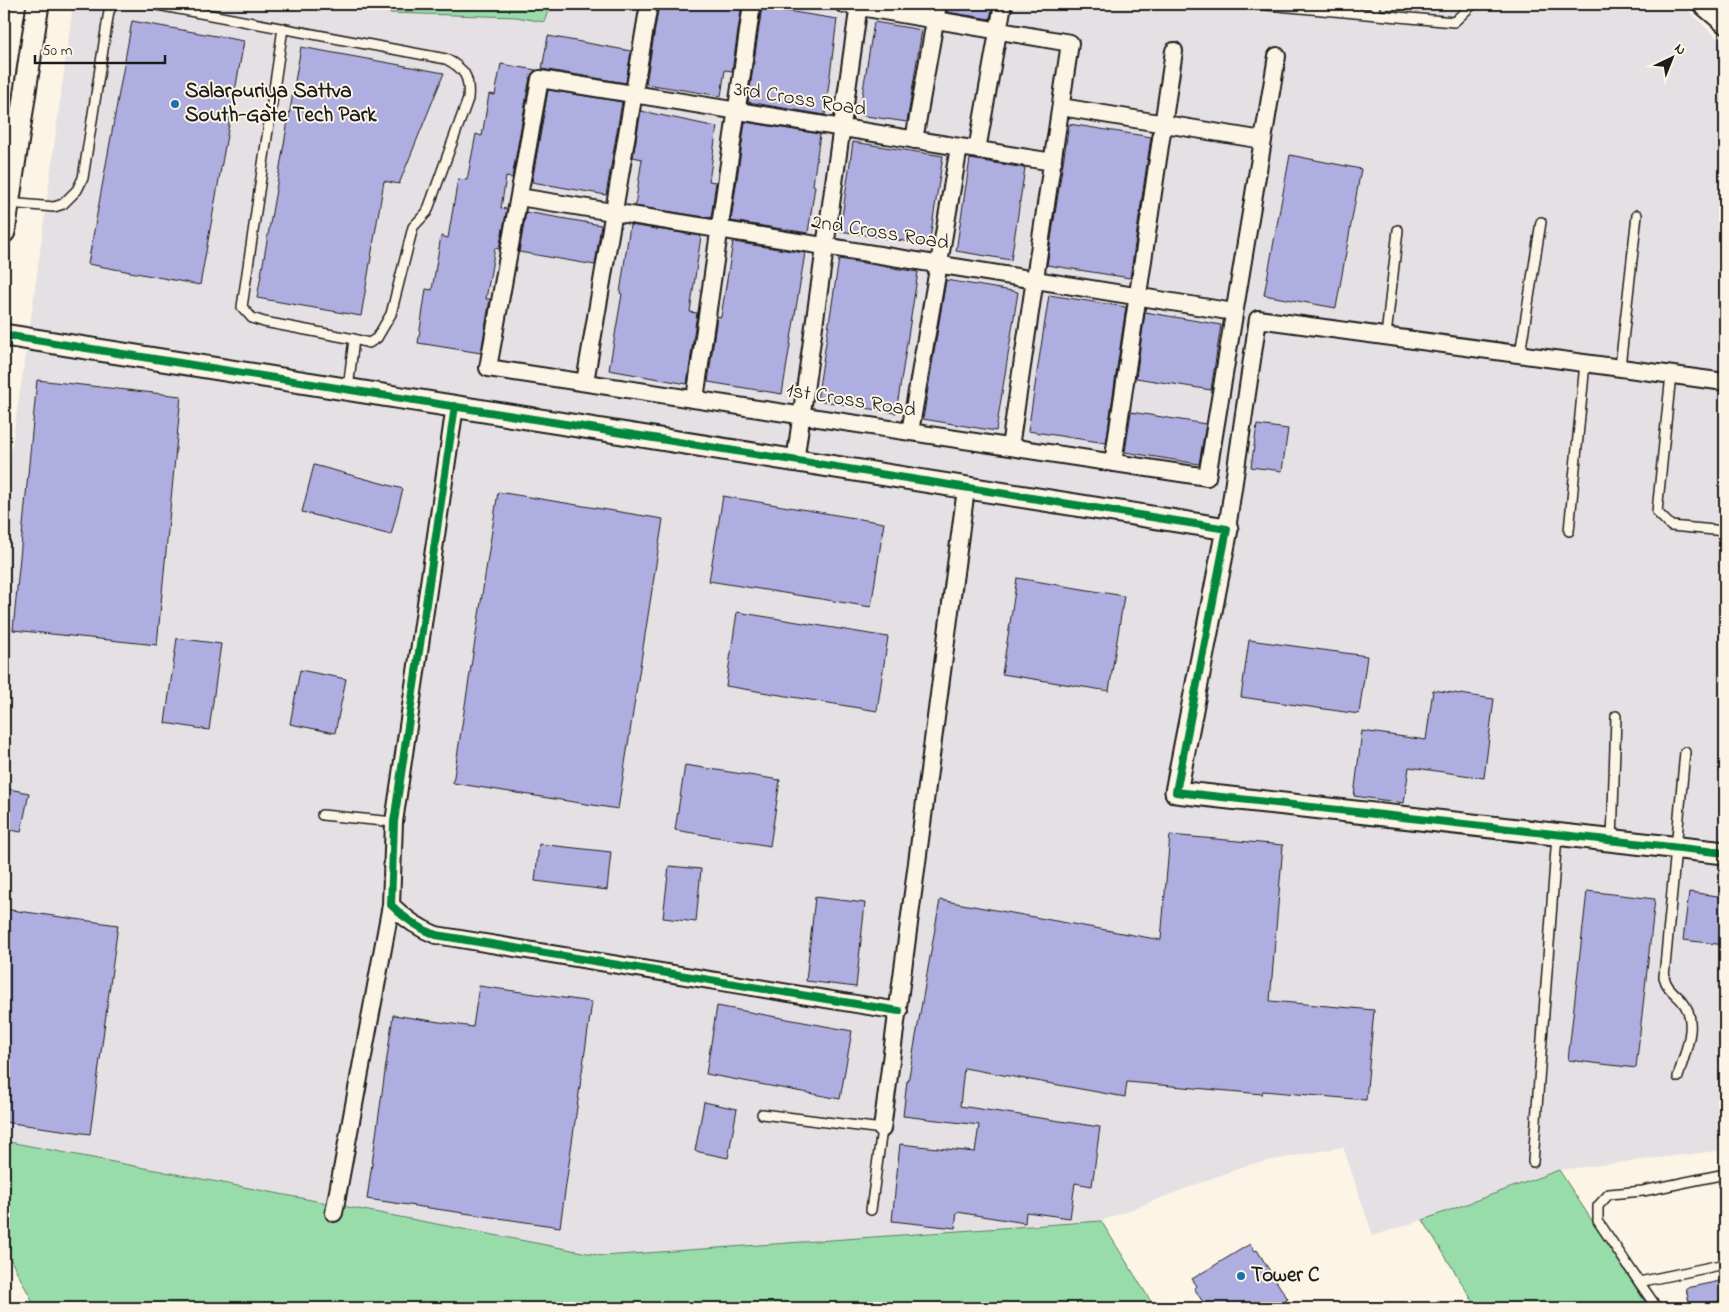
<svg xmlns="http://www.w3.org/2000/svg" width="1729" height="1312" viewBox="0 0 1729 1312" font-family="'Indie Flower',sans-serif">
	<style>
		.built { fill: #e5e0e4 }
		.green { fill: #98dda9; stroke: #5a7c62 }
		.building { fill: #afaee0; stroke: #1c1c1c }
		.lines { fill: none; stroke-linecap: round; stroke-linejoin: round }
		.service-casing { stroke: #1c1c1c; stroke-width: 12 }
		.minor-casing { stroke: #1c1c1c; stroke-width: 20 }
		.tertiary-casing { stroke: #1c1c1c; stroke-width: 25 }
		.service { stroke: #fcf5e5; stroke-width: 9 }
		.minor { stroke: #fcf5e5; stroke-width: 16 }
		.tertiary { stroke: #fcf5e5; stroke-width: 21 }
		.cycleway-casing { stroke: #fcf5e5; stroke-width: 11 }
		.cycleway { stroke: #00873e; stroke-width: 8 }
		.poi-dot { fill: #1f6fb2; stroke: #fcf5e5; stroke-width: 2 }
		.labels { text-anchor: middle; dominant-baseline: central; stroke-width: 4; stroke-linejoin: round; paint-order: stroke }
		.poi-label { font-size: 21px; font-weight: bold; fill: #1c1c1c; stroke: #fcf5e5; text-anchor: start }
		.street-label { font-size: 21px; fill: #1c1c1c; stroke: #fcf5e5 }
	</style>
	<rect width="100%" height="100%" fill="#fcf5e5"/>
	<filter id="ink" filterUnits="userSpaceOnUse"><feTurbulence type="fractalNoise" baseFrequency=".02" numOctaves="2"/><feDisplacementMap in="SourceGraphic" scale="10" xChannelSelector="R" yChannelSelector="G"/><feConvolveMatrix kernelMatrix="1 2 1 2 8 2 1 2 1" color-interpolation-filters="sRGB"/></filter>
	<g filter="url(#ink)">
		<path class="built" d="M73 4H1681L1725 45 1721 59 1725 60V1150L1559 1170 1423 1220 1373 1236 1343 1147 1247 1165 1101 1221 603 1256 4 1141V497L32 311Z"/>
		<path class="green" d="M394 4H551L544 22 516 17 389 13Z
			M4 1141 603 1256 1101 1221 1155 1308H36L4 1247Z
			M1559 1170 1649 1308H1477L1423 1220Z"/>
		<path class="building" d="M659 4H742L732 71 725 70 721 96 646 84Z
			M948 4H993L990 19 947 12Z
			M762 7 837 19 825 115 748 102Z
			M132 21 244 41 200 285 88 264Z
			M874 22 922 30 907 122 859 115Z
			M548 36 631 51 626 83 542 69Z
			M301 47 444 73 399 184 384 181 361 316 257 298Z
			M501 64 536 70 530 77 512 178 506 177 501 208 507 209 499 249 495 248 486 299H490L481 353 418 343 426 289 432 290 441 236 448 238 458 179 467 180 476 134 482 136 489 94 495 95Z
			M548 90 622 102 606 195 532 182Z
			M641 111 717 127 709 181 716 182 711 218 635 206 642 159 633 157Z
			M745 122 820 134 813 185 815 186 808 233 731 221Z
			M1069 124 1151 137 1130 278 1047 265Z
			M853 142 943 156 929 245 840 231Z
			M1290 155 1361 169 1336 308 1264 295Z
			M970 159 1025 168 1011 260 956 251Z
			M526 212 601 225 595 265 519 252Z
			M630 225 701 236 690 312 697 313 687 384 609 370 622 294 620 293Z
			M733 242 805 253 782 394 708 382 717 316 721 317Z
			M839 259 918 272 896 413 817 400Z
			M946 280 1018 292 996 431 923 419Z
			M1049 295 1126 307 1106 443 1028 431Z
			M1145 312 1221 325 1211 390 1136 378Z
			M37 380 181 396 157 645 13 630Z
			M1131 412 1206 424 1199 464 1125 452Z
			M1257 425 1288 429 1282 471 1251 467Z
			M314 465 403 489 391 535 302 512Z
			M498 492 663 519 618 809 453 783Z
			M723 496 884 523 871 607 709 581Z
			M1017 578 1124 596 1109 691 1002 674Z
			M737 612 888 637 877 711 726 686Z
			M177 638 221 644 209 730 165 723Z
			M1249 640 1367 656 1359 714 1241 697Z
			M300 670 346 679 335 733 290 724Z
			M1433 690 1494 699 1484 778 1409 767 1404 803 1354 796 1362 731 1426 740Z
			M685 765 780 780 770 846 675 830Z
			M4 788 29 793 21 832 4 829Z
			M1170 835 1283 845 1270 1001 1374 1010 1366 1100 1263 1091 1262 1094 1127 1082 1125 1097 964 1068 960 1106 1100 1127 1092 1186 1075 1183 1070 1218 1026 1212 1025 1223 957 1212 955 1228 892 1221 900 1144 975 1152 979 1125 903 1116 907 1081 908 1082 940 900 1161 940Z
			M539 844 611 852 607 890 535 881Z
			M669 866 701 869 696 922 663 918Z
			M1587 891 1655 899 1636 1068 1568 1060Z
			M1689 892 1725 897V945L1683 940Z
			M815 897 865 903 856 987 806 981Z
			M4 909 118 925 90 1134 4 1122Z
			M479 986 592 1002 560 1227 367 1199 393 1015 473 1027Z
			M717 1006 852 1031 840 1099 706 1074Z
			M704 1102 737 1109 728 1158 695 1151Z
			M1250 1244 1255 1251 1257 1250 1276 1281 1288 1299 1285 1301 1290 1308H1215L1212 1303 1206 1307 1194 1288 1197 1286 1192 1279Z
			M1725 1280V1300L1690 1307 1686 1288Z"/>
		<g class="lines">
			<defs>
				<path id="service" d="M152 4 446 59C465 69 470 77 468 99L427 212 413 227 391 314 377 338 369 343 354 339 348 389
					M1255 4 1454 22 1473 4
					M1374 15 1375 4
					M283 28 242 307 252 318 264 322 354 339
					M8 203 54 207 63 204 77 190 83 178 109 11 114 4
					M1386 336 1398 230
					M1520 354 1541 222
					M1620 367 1637 215
					M1671 374 1657 512 1671 526 1725 531
					M1569 531 1585 363
					M322 815 394 822
					M1612 841 1616 716
					M1678 1077C1684 1054 1700 1022 1682 1001 1674 992 1667 989 1664 977L1685 752
					M762 1114 882 1129 871 1210
					M1533 1162 1557 835
					M1639 1282 1598 1221V1206L1609 1194 1643 1191 1725 1174
					M1657 1308 1639 1282 1725 1264"/>
				<path id="minor" d="M843 4 1070 43 1010 447
					M1061 107 1263 140
					M914 140 938 4
					M977 150 1003 4
					M1053 162 540 79 488 368 1207 477 1277 56
					M519 197 1234 312
					M585 382 649 4
					M695 399 752 4
					M455 406 394 822 391 905C405 919 418 928 436 935L899 1011
					M910 432 959 147
					M795 462 859 4
					M1113 463 1174 51
					M1227 529 1258 319 1725 382
					M882 1129 966 489
					M334 1213 391 905"/>
				<path id="tertiary" d="M1704 4 1725 22
					M4 232 38 4
					M4 335C412 399 819 465 1227 529L1176 792 1725 853"/>
			</defs>
			<use href="#service" class="service-casing"/>
			<use href="#minor" class="minor-casing"/>
			<use href="#tertiary" class="tertiary-casing"/>
			<use href="#service" class="service"/>
			<use href="#minor" class="minor"/>
			<use href="#tertiary" class="tertiary"/>
			<defs>
				<path id="cycleway" d="M4 335C412 399 819 465 1227 529L1176 792 1725 853
					M455 406 394 822 391 905C405 919 418 928 436 935L899 1011"/>
			</defs>
			<use href="#cycleway" class="cycleway-casing"/>
			<use href="#cycleway" class="cycleway"/>
		</g>
	</g>
	<g class="poi-dot">
		<circle cx="175" cy="104" r="5"/>
		<circle cx="1241" cy="1276" r="5"/>
	</g>
	<g class="labels">
		<g class="poi-label">
			<text x="185" y="92">Salarpuriya Sattva<tspan x="185" dy="24">South-Gate Tech Park</tspan></text>
			<text x="1251" y="1276">Tower C</text>
		</g>
		<g class="street-label">
			<text transform="translate(800 100) rotate(9)">3rd Cross Road</text>
			<text transform="translate(880 233) rotate(9)">2nd Cross Road</text>
			<text transform="translate(851 401) rotate(9)">1st Cross Road</text>
		</g>
	</g>
	<rect width="1729" height="1312" fill="none" stroke="#fcf5e5" stroke-width="20"/>
	<rect x="10" y="10" width="1709" height="1292" fill="none" stroke="#1c1c1c" stroke-width="2" filter="url(#ink)"/>
	<g transform="translate(1672 58) rotate(43)" stroke="#fcf5e5" stroke-width="4" paint-order="stroke">
	<path d="M0-4L9 19L0 12L-9 19Z" fill="#1c1c1c"/>
	<text y="-8" font-size="14" font-weight="bold" text-anchor="middle" fill="#1c1c1c">N</text>
	</g>
	<path d="M35 55v8h130v-8" fill="none" stroke="#1c1c1c" stroke-width="2.5"/>
	<text x="42" y="55" font-size="15" fill="#1c1c1c" stroke="#fcf5e5" stroke-width="4" paint-order="stroke">50 m</text>
</svg>
